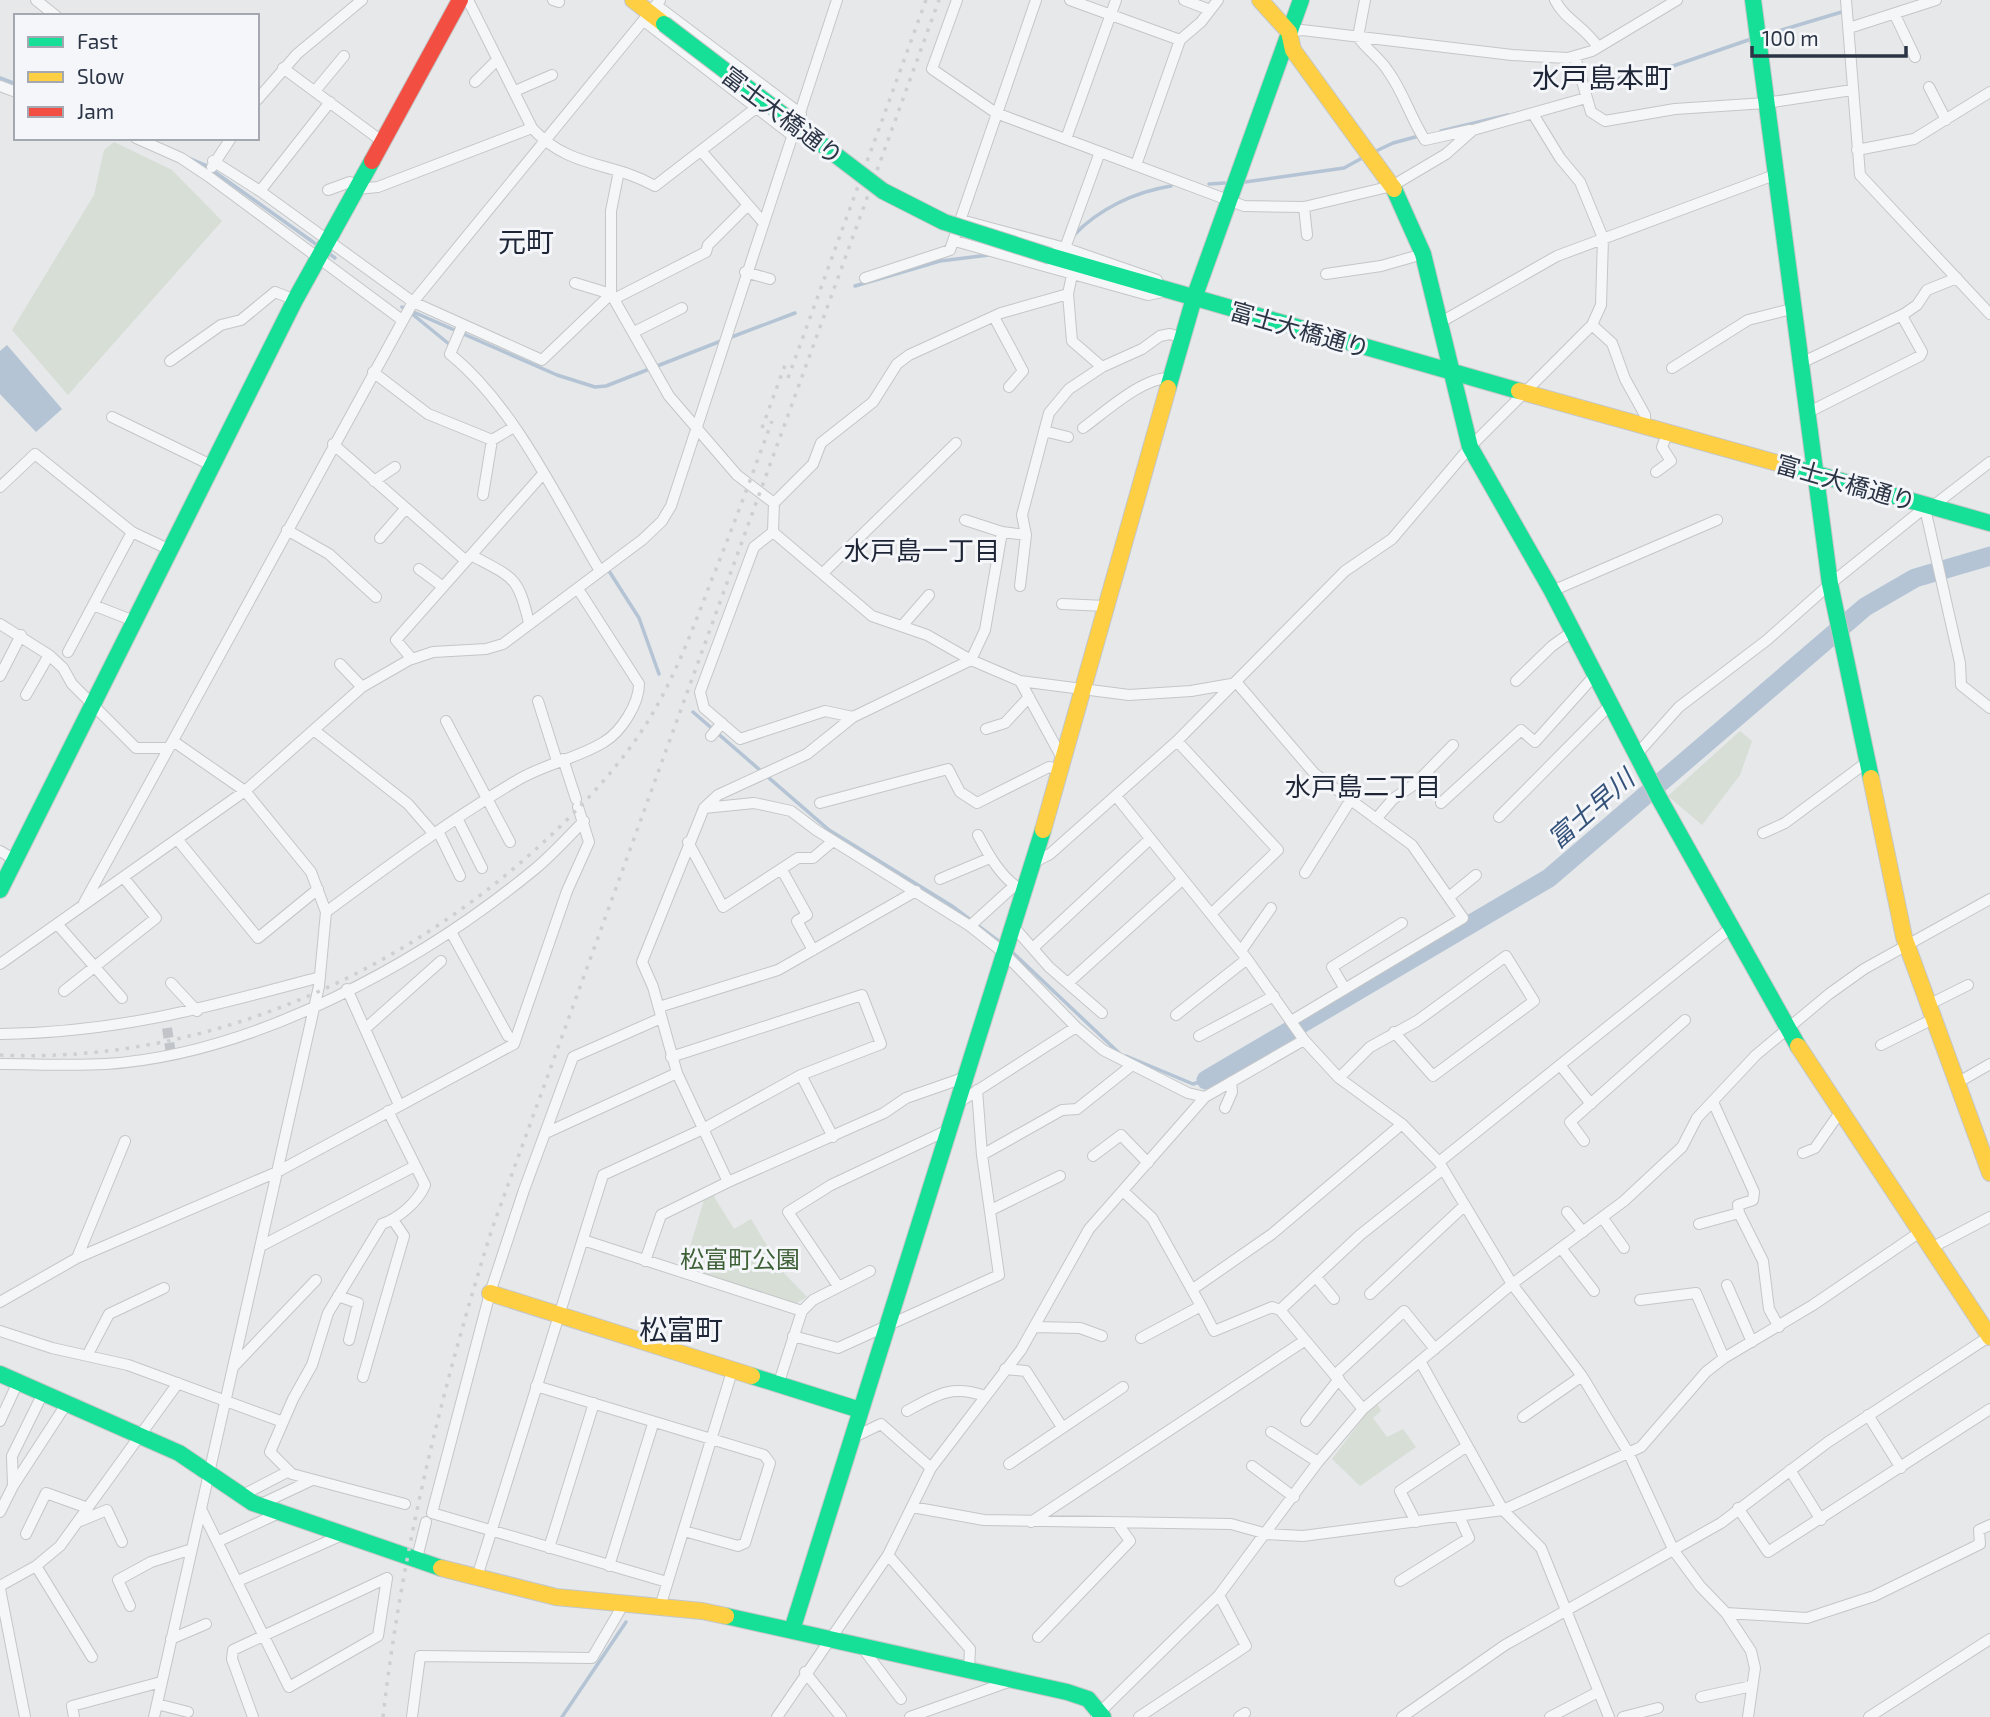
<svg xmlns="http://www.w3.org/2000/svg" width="1990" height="1717" viewBox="0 0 1990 1717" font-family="'Exo 2','Noto Sans JP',sans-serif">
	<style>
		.green { fill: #d6ded6 }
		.water { fill: #b4c4d5 }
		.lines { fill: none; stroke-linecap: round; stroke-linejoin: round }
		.stream { stroke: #b4c4d5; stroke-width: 3.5 }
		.river { stroke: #b4c4d5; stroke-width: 19 }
		.street-tunnel { stroke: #c1c4c9; stroke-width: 10; stroke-dasharray: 10 5; stroke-linecap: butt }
		.street-casing { stroke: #c4c6c8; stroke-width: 12 }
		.fast-casing { stroke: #c4c6c8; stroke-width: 18 }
		.slow-casing { stroke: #c4c6c8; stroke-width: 18 }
		.jam-casing { stroke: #c4c6c8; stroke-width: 18 }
		.street { stroke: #f5f6f7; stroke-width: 10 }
		.fast { stroke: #16e098; stroke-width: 16 }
		.slow { stroke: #ffcf43; stroke-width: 16 }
		.jam { stroke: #f24e42; stroke-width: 16 }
		.rail { stroke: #cecfd2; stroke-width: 3.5; stroke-dasharray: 3.5 7; stroke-linecap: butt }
		.fast-bridge-casing { stroke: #c4c6c8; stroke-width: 18; stroke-linecap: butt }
		.fast-bridge { stroke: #16e098; stroke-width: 16 }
		.labels { text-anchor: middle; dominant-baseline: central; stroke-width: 6; stroke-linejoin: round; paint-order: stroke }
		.street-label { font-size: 24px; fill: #2b3445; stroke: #f4f6f9 }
		.park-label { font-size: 24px; fill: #3f6138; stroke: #f4f6f9 }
		.neighbourhood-label { font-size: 26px; fill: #1d2536; stroke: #f4f6f9 }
		.water-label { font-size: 26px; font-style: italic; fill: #34527a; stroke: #f4f6f9 }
		.quarter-label { font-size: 28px; fill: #1d2536; stroke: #f4f6f9 }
	</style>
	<rect width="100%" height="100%" fill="#e6e8ea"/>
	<path class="green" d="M114 142 172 170 222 221 68 395 12 330 94 195 104 150Z
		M1740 731 1752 741 1740 775 1702 825 1668 796Z
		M713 1195 734 1229 751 1219 783 1272 807 1297 795 1304 683 1270 704 1200Z
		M1376 1401 1381 1411 1373 1418 1387 1437 1403 1429 1416 1447 1360 1486 1332 1459Z"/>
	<path class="water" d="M7 345 62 409 36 432 0 394V351Z"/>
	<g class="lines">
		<path class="stream" d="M1762 36 1845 11
			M0 78 16 84
			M1586 94 1627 75 1673 66 1754 38
			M1441 131 1508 115
			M1374 152 1393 143 1419 136
			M191 159 205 165 320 247
			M1245 182 1344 168 1364 157
			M1209 184 1225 183
			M1074 235C1099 209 1134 192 1171 186
			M327 252 335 258
			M855 286 940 261 989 255
			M402 307 557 375 595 387 606 386 721 341
			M411 313 449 344
			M729 338 795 313
			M609 571 639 618 659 674
			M693 712 829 830 952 906 1001 943
			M1010 950 1119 1053
			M1126 1056 1193 1084 1206 1080
			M562 1717 626 1622"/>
		<path class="river" d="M1206 1080 1549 878 1865 607 1915 578 1990 556"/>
		<path class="street-tunnel" d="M167 1028 171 1054"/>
		<defs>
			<path id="street" d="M36 0 56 16
				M468 0 532 128
				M553 0 559 2
				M957 0 932 69 996 113 1244 206 1304 207 1392 186 1446 154 1473 130 1586 98
				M1070 0 1180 40
				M1184 0 1210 10
				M1365 0 1358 37C1366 49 1380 58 1388 71 1404 93 1410 117 1425 140L1470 130
				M1555 0C1565 20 1584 26 1598 47
				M1846 0 1860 175 1990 314
				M656 5 801 114
				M1895 15 1915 57
				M644 21 793 136
				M1849 28 1936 0
				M1289 32 1302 30 1512 55 1568 58 1592 51 1677 0
				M1575 57 1591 112 1605 121 1675 109 1766 103 1852 90
				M283 68 383 142
				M475 82 496 61
				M0 86 16 92
				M1929 87 1946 120
				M315 91 344 56
				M515 91 552 75
				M257 100 297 54 362 0
				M136 138 181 158 208 176 402 320
				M1066 139 1116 0
				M1857 150 1914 139 1990 92
				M702 152 763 222
				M213 161 260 191 413 302 542 360 611 294 575 283
				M1136 165 1180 40 1201 22 1218 0
				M212 167 231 138
				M619 171 611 211V294L669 396 737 475 774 503 773 532 872 616 927 635 971 660 1020 681 1129 695 1191 691 1237 683
				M328 190 350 182 357 189 378 187 532 128C569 169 611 161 655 186L756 108
				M260 191 330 102
				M1304 207 1307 235
				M961 220 1065 248 1157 280
				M955 241 1148 295 1167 291
				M1065 248 1100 152
				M745 272 770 279
				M1326 274 1381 266 1423 254
				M1072 275 1068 294 1072 341 1102 367
				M865 278 950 250 1036 0
				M614 299 706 252 708 245 747 206
				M994 317 1023 371 1009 387
				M1441 322 1557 256 1777 174
				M1592 325 1612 343 1625 379 1645 415V426
				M462 326 450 354C515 407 557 499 600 571
				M634 332 682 308
				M170 361 221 325 241 320 275 292 295 300
				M1801 363 1904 314 1917 305 1927 290 1957 278
				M1672 368 1748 320 1795 308
				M373 372 428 414 492 440 514 427
				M1807 413 1920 356 1922 352 1902 316
				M112 417 213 466
				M1083 428C1105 412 1144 376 1171 378
				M1044 431 1068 437
				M333 444 465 560
				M1656 472 1671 461 1662 447 1668 432
				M374 481 395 467
				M0 487 35 454 132 532 170 550
				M483 495 492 440
				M774 503 813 464 821 443 873 402 897 364 909 355 1001 313 1068 294
				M1924 504 1960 663 1961 685 1990 708
				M1933 506 1990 462
				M965 520 1002 532
				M287 530 329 554 376 597
				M773 532 754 547 700 692 704 708 740 739 825 711 853 717
				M380 538 406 508
				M471 555C513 578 518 575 529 623
				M419 569 442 586
				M823 573 956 443
				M1020 586 1026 535 1022 515 1049 413 1069 389 1102 367 1142 349 1160 336 1170 334 1183 338
				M1552 591 1717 520
				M1062 604 1105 606
				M93 605 134 621
				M0 624 49 655 63 668 72 684 136 748H169
				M902 626 929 595
				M68 652 132 532
				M412 659 396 640 542 475
				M340 664 362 687
				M0 676 21 635
				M1020 681 1061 756
				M1516 681 1552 646 1573 631
				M1237 683 1314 773 1412 845 1463 918 1293 1020
				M26 695 49 655
				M538 701 557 761
				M446 721 510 842
				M986 729 1005 723 1029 697
				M315 731 408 804 434 834
				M711 736 722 723
				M1177 741 1278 850 1211 914
				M1637 754 1679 707 1767 640 1830 584 1923 509
				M563 759 576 799
				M1116 796 1247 959 1304 1040 1339 1078 1402 1124 1439 1162 1512 1284 1582 1376 1628 1452 1674 1551 1700 1586 1726 1613 1751 1651 1755 1668 1748 1717
				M820 803 948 769 960 792 977 803 1049 767 1058 769
				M1441 803 1521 730 1535 742 1595 675
				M704 808 718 795 807 754 853 717 971 660 985 630 1002 532 1026 535
				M1499 817 1611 704
				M457 818 482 868
				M1376 819 1393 799 1415 784 1453 745
				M438 831 460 876
				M1763 833 1785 823 1867 762
				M978 835C989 856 1002 879 1023 891
				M177 839 258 938 318 889
				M688 842 723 907 798 858H813L833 841
				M0 851 15 860
				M1033 863 1050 854 1177 741 1345 571 1392 539 1470 447 1592 325 1601 305 1603 238 1580 182 1560 158 1533 114
				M782 870 807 915 797 921 813 950
				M1305 873 1350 801
				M940 879 990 858
				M1449 897 1476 875
				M84 903 413 302 660 0
				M326 912C388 866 450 820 516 781 543 764 577 759 604 742 621 732 639 704 639 684L578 589
				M58 925 122 998
				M970 926 1014 886
				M1013 926 1049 967 1102 1013
				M451 932 508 1036
				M1034 947 1150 839
				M1241 951 1271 908
				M0 964 245 791 362 687 409 660 433 652 486 649 503 644 642 540 662 521 671 506 837 0
				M171 983 197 1011
				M1068 983 1182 880
				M347 989 399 1105
				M1345 989 1332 967 1402 923
				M64 991 156 918 124 878
				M1928 1005 1968 985
				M659 1007 778 970 916 891
				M1176 1015 1247 959
				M659 1019 573 1057 524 1190 490 1293 432 1513 667 1582
				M366 1028 441 961
				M0 1034C117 1033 209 1007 320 977
				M1199 1036 1274 996
				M1881 1045 1933 1019
				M0 1064C35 1064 71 1066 106 1064 255 1054 421 963 535 869 552 855 568 837 584 821
				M1560 1065 1591 1104
				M801 1075 833 1137
				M1339 1078 1370 1047 1417 1021 1506 956 1534 1001 1433 1076 1394 1032
				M1957 1083 1990 1064
				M1713 1102 1754 1192 1753 1200 1738 1205 1739 1213 1763 1261 1769 1309 1779 1327
				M958 1103 1076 1027
				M1225 1108 1232 1092 1231 1082
				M388 1111 425 1185C418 1202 399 1218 382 1224L328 1313 312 1365 293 1399 270 1452 292 1474 405 1504
				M548 1132 677 1073
				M1584 1141 1570 1122 1685 1020
				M1803 1153 1815 1148 1841 1111
				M982 1155 1062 1110 1077 1109 1131 1066
				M1093 1156 1121 1135 1148 1163
				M1439 1162 1732 927
				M728 1182 884 1113 906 1098 966 1077
				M1124 1192 1152 1218 1201 1306 1141 1338
				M991 1210 1060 1176
				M1567 1212 1583 1232
				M1602 1217 1624 1248
				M1699 1224 1739 1213
				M583 1240 802 1311 779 1382
				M261 1246 415 1166
				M1561 1248 1594 1291
				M1931 1248 1990 1217
				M77 1258 125 1141
				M645 1261 661 1215 728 1182 677 1073 653 987 642 962 704 808 754 803 791 811 816 830 970 926 1004 953 1076 1027 1103 1050 1188 1093 1205 1097
				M1316 1277 1334 1299
				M1727 1285 1752 1342
				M838 1286 788 1212 831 1185 948 1130
				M1193 1289 1272 1234 1402 1124
				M1370 1294 1464 1206
				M338 1296 358 1303 349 1340
				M1640 1300 1696 1293 1724 1358
				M0 1302 77 1258 277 1172 514 1044 567 891 589 842 578 807
				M1201 1306 1214 1331 1272 1307 1280 1310
				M802 1311 813 1300 870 1271
				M1034 1327 1080 1328 1102 1336
				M0 1331 52 1348 128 1365 283 1422
				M793 1336 838 1348 999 1275 982 1155 977 1090
				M88 1354 109 1314 164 1288
				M1420 1361 1503 1510 1541 1548 1609 1717
				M235 1365 316 1280
				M1005 1369 1026 1371 1062 1427
				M1335 1375 1404 1311 1435 1349
				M363 1377 404 1236 393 1220
				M536 1386 764 1455 770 1463 745 1543 738 1546 684 1531
				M1363 1409 1280 1310 1360 1235 1443 1169
				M907 1411C936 1395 951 1384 985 1396
				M1868 1415 1901 1468
				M1523 1417 1582 1376
				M0 1421 18 1382
				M1306 1421 1339 1379
				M1271 1432 1318 1462
				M852 1438 881 1424 931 1468
				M1009 1464 1123 1387
				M1252 1466 1294 1497
				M1790 1470 1821 1520
				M13 1486 67 1403
				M241 1496 289 1471
				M259 1505 312 1480
				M912 1507 984 1520 1231 1524 1267 1534 1303 1536 1503 1510 1641 1447 1706 1372 1724 1358 1813 1305 1920 1232
				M1738 1508 1768 1552 1990 1409
				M202 1511 289 1687 378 1636 387 1578
				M0 1512 13 1486 12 1456 43 1393
				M80 1521 107 1510 122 1542
				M1031 1522 1304 1341
				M1416 1522 1400 1491 1467 1446
				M26 1534 46 1493 88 1508
				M219 1541 279 1513
				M549 1548 594 1403
				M888 1555 970 1649 969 1670
				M416 1562 426 1522
				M36 1566 92 1657
				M609 1566 653 1424
				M477 1577 603 1175 703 1129 801 1075 881 1044 862 995 671 1057
				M238 1581 340 1536
				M1400 1581 1469 1538 1459 1516
				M0 1586 36 1566 60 1546 178 1383
				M0 1589 25 1717
				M130 1606 118 1580 151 1562 192 1549
				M660 1607 733 1368
				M1726 1613 1807 1618 1874 1596 1980 1544 1979 1530 1990 1525
				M1038 1637 1130 1541 1118 1524
				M171 1639 206 1624
				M861 1646 901 1699
				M805 1672 841 1717
				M1701 1697 1752 1686
				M157 1704 188 1712
				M1096 1716 1219 1595 1318 1462 1363 1409 1512 1284 1624 1201 1682 1147 1697 1118 1756 1055 1829 994 1864 969 1990 899
				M74 1717 72 1706 161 1682
				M154 1717 319 986 326 912 311 872 245 791 173 741
				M253 1717 232 1659 233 1650 387 1578
				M412 1717 420 1656 592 1658 623 1605
				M777 1717 888 1555 931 1468 1021 1350 1089 1229 1205 1097 1304 1040
				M910 1717 1011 1681
				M1139 1717 1246 1646 1219 1595
				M1239 1717 1245 1713
				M1402 1717 1505 1645 1721 1523 1828 1442 1990 1336
				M1550 1717 1598 1692
				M1623 1717 1658 1708
				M1869 1717 1990 1639"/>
			<path id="fast" d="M1753 0 1830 584 1871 778
				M1394 189 1423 254 1470 447 1552 591 1659 798 1798 1046
				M1050 256 1519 391
				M1168 388 1194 298 1301 0
				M1788 466 1990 523
				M0 890 295 300 372 161
				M0 1374 179 1453 253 1503 441 1568
				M752 1376 860 1410
				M726 1616 1067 1692 1088 1699 1103 1717
				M792 1630 1043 830"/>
			<path id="slow" d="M633 0 664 24
				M1260 0 1289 32 1293 50 1394 189
				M1519 391 1788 466
				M1871 778 1904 937 1990 1173
				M1043 830 1168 388
				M1798 1046 1990 1337
				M490 1293 752 1376
				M441 1568 556 1597 702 1611 726 1616"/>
			<path id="jam" d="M372 161 460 0"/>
		</defs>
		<use href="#street" class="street-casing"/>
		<use href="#fast" class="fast-casing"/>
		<use href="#slow" class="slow-casing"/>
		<use href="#jam" class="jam-casing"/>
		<use href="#street" class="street"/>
		<use href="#fast" class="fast"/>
		<use href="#slow" class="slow"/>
		<use href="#jam" class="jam"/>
		<path class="rail" d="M788 378 926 0
			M762 428 785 365
			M0 1055C198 1064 391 980 536 849 578 811 620 767 650 718 675 676 693 629 710 584 732 530 752 475 772 421
			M383 1717C402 1550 442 1388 492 1229L939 0"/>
		<defs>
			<path id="fast-bridge" d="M664 24 883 191 944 222 1050 256"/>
		</defs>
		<use href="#fast-bridge" class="fast-bridge-casing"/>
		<use href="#fast-bridge" class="fast-bridge"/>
	</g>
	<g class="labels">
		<g class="street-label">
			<text transform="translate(783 115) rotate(37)">富士大橋通り</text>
			<text transform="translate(1300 329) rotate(16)">富士大橋通り</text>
			<text transform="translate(1846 482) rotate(16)">富士大橋通り</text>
		</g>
		<g class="park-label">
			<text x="740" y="1258">松富町公園</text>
		</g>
		<g class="neighbourhood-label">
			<text x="922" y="549">水戸島一丁目</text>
			<text x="1363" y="785">水戸島二丁目</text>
		</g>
		<g class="water-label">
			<text transform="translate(1590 808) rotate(-41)">富士早川</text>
		</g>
		<g class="quarter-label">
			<text x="1602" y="77">水戸島本町</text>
			<text x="526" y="241">元町</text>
			<text x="681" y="1329">松富町</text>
		</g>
	</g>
	<rect x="14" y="14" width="245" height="126" fill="#f4f6f9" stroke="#a4a8b1" stroke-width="2"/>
	<rect x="28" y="37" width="35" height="10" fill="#16e098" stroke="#a4a8b1" stroke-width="2"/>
	<text x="77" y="49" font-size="21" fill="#2b3445">Fast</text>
	<rect x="28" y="72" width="35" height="10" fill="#ffcf43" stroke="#a4a8b1" stroke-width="2"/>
	<text x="77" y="84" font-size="21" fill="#2b3445">Slow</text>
	<rect x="28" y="107" width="35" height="10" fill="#f24e42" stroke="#a4a8b1" stroke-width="2"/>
	<text x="77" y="119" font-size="21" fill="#2b3445">Jam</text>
	<path d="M1752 46v10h154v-10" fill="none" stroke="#2b3445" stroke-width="3.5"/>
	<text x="1762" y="46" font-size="21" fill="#2b3445" stroke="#f4f6f9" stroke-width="5" paint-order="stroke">100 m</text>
</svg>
